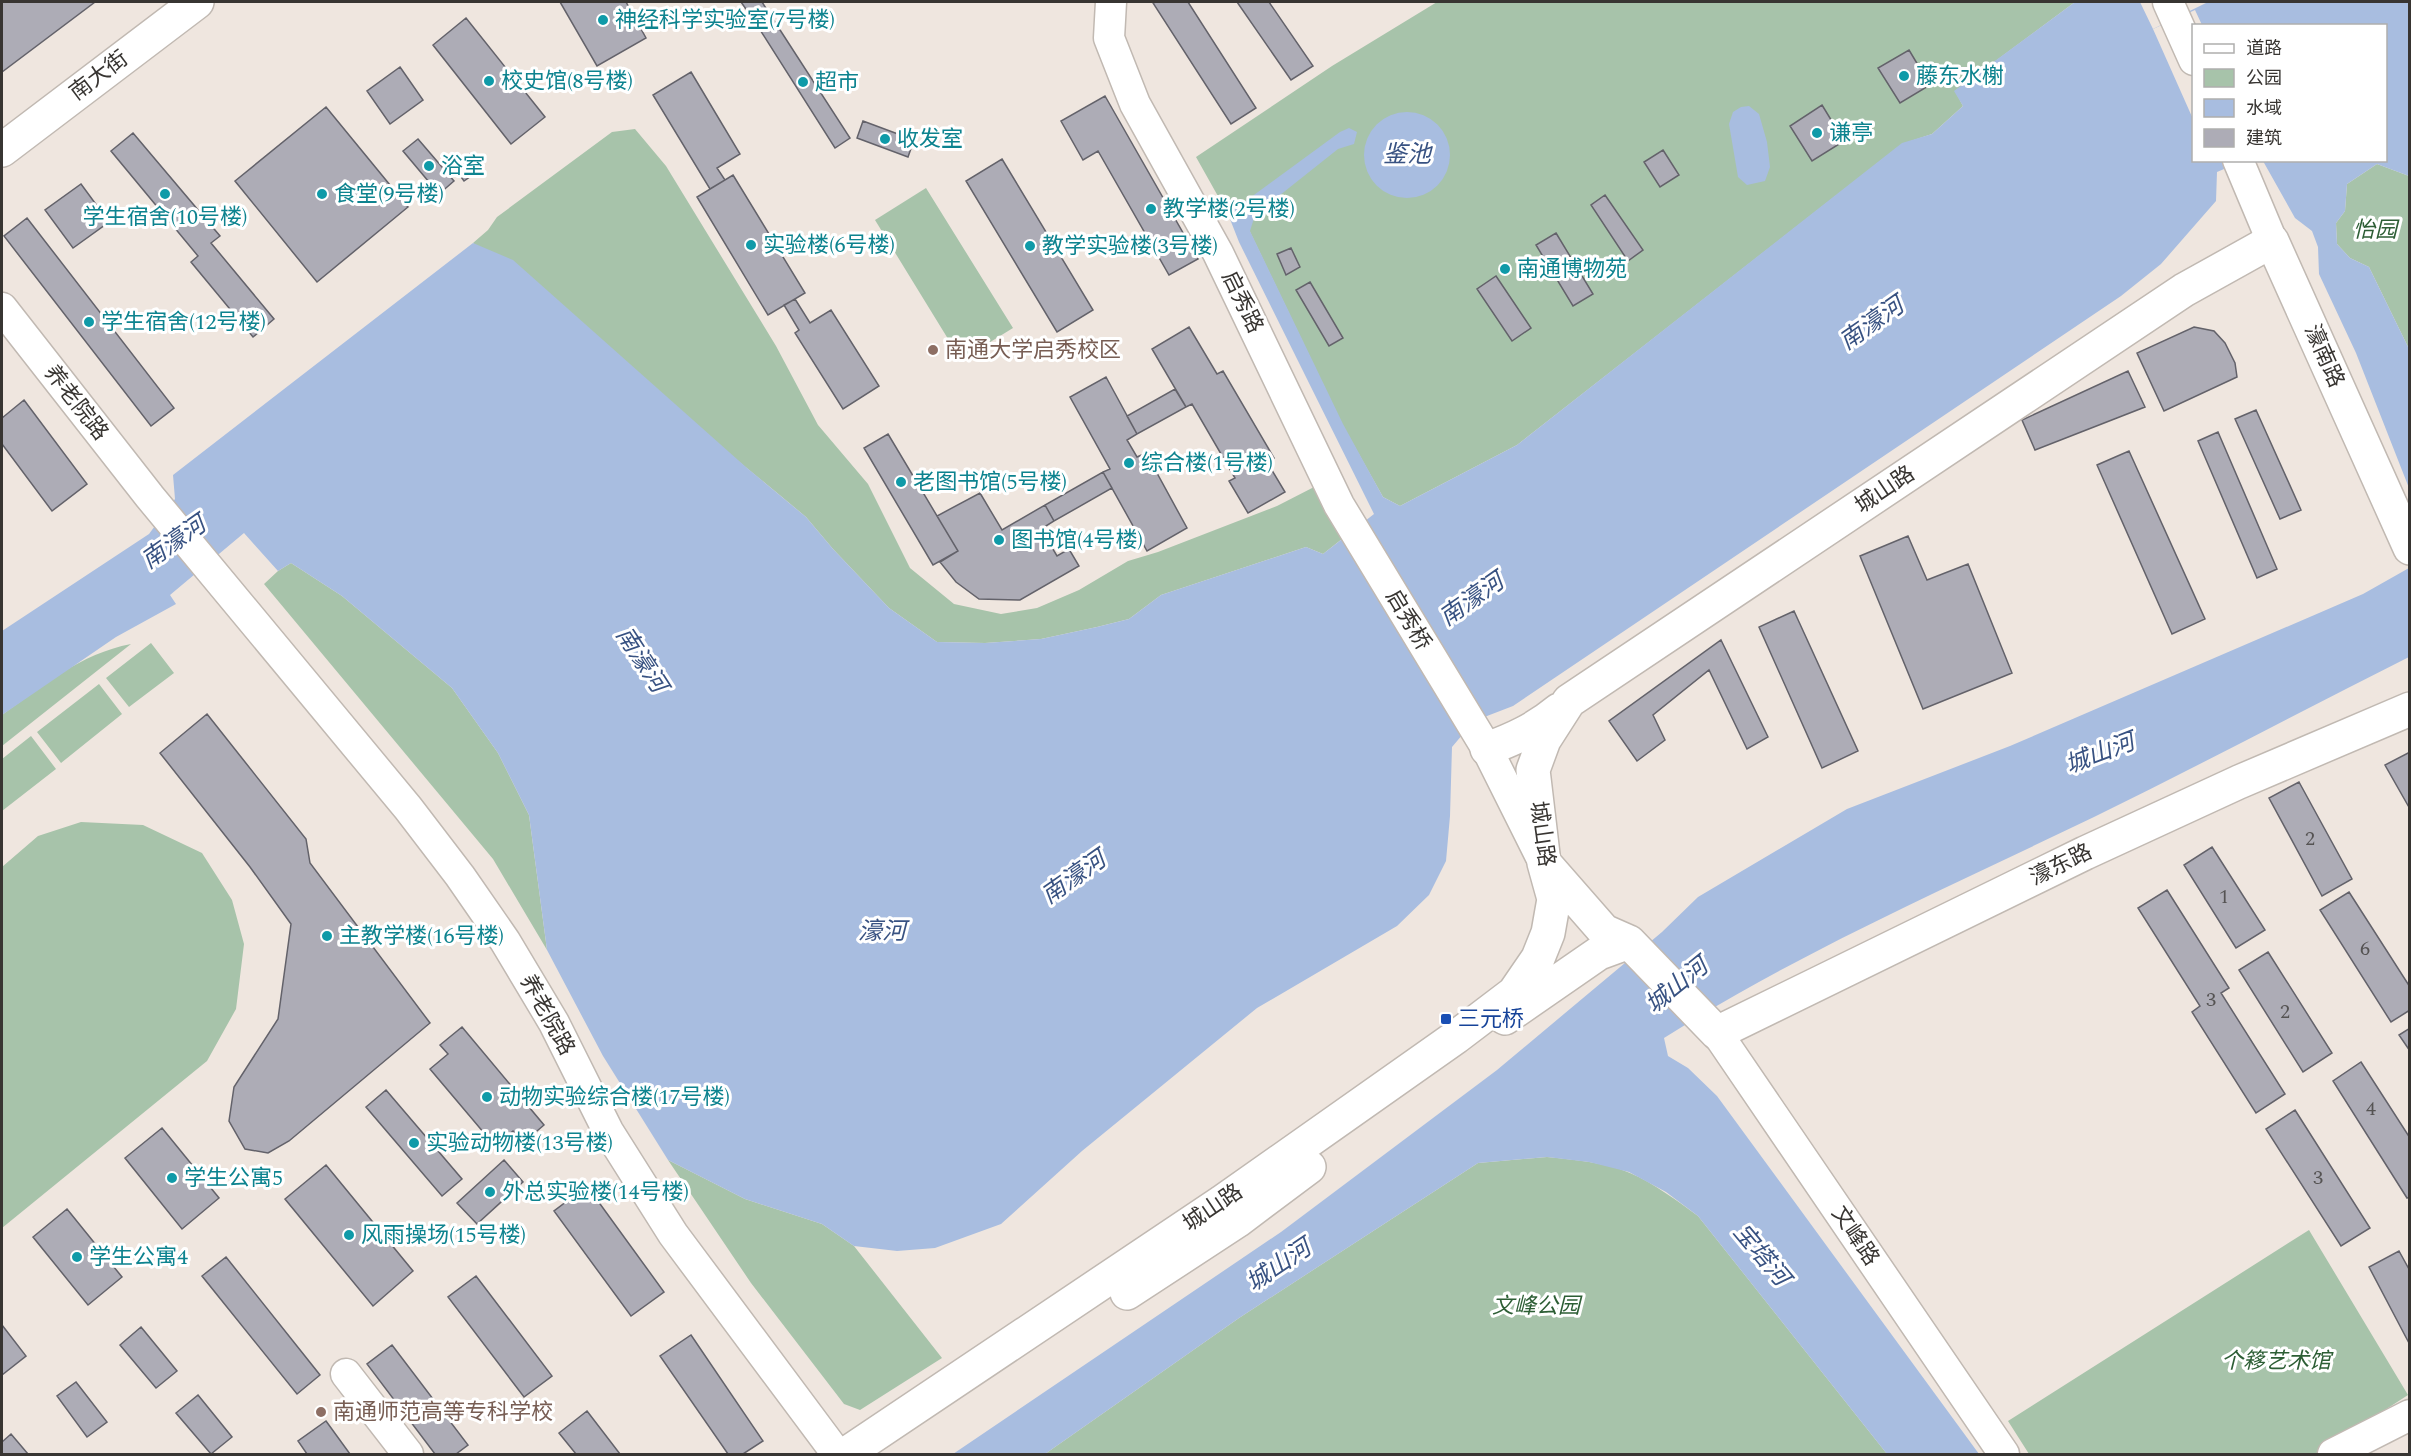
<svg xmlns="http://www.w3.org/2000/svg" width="2411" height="1456" viewBox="0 0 2411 1456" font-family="Spectral,'Noto Sans SC',serif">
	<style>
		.green { fill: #a7c3aa }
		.water { fill: #a8bde0 }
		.pier { fill: #efe6df }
		.building { fill: #adacb6; stroke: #63626a; stroke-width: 1.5 }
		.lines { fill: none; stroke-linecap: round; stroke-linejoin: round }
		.minor-casing { stroke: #c1b9b2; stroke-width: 33 }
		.major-casing { stroke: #c1b9b2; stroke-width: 36 }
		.minor { stroke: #fff; stroke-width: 30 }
		.major { stroke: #fff; stroke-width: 33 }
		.culture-dot { fill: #0f9aa8; stroke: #fff; stroke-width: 2 }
		.education-dot { fill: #8d6e63; stroke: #fff; stroke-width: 2 }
		.transit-dot { fill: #1a4fb4; stroke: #fff; stroke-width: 2 }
		.labels { text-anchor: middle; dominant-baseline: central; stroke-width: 6; stroke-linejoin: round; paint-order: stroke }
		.number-label { font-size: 20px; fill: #555353 }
		.culture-label { font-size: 22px; fill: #0d838f; stroke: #fff; text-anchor: start }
		.street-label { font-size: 22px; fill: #383532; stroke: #fff }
		.park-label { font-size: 22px; font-style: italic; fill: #2d5e35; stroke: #fff }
		.education-label { font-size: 22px; fill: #785e54; stroke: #fff; text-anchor: start }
		.transit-label { font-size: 22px; fill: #164399; stroke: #fff; text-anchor: start }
		.water-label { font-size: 24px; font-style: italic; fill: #385282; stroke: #fff }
	</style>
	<rect width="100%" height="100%" fill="#efe6df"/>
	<path class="green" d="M1437 2H2075L1955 91 1963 106 1932 134 1902 144 1517 445 1400 506 1383 497 1342 424 1250 232 1228 214 1196 157 1332 66Z
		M635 129 666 166 776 346 818 425 868 484 910 568 954 604 1001 614 1037 608 1079 590 1128 561 1158 552 1277 506 1316 486 1342 539 1323 554 1306 547 1161 595 1129 619 1097 627 1041 639 985 643 937 642 889 608 833 549 806 517 782 497 473 243 488 230 497 217 612 132Z
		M2377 164 2409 176V349L2369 267 2350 258 2337 244 2336 223 2345 211 2347 184Z
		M926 188 1013 328 961 360 875 220Z
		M291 563 342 596 452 688 498 753 529 815 547 950 493 859 264 584 278 571Z
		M151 643 174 673 129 707 106 678Z
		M131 644 2 746V715C44 685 80 654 131 644Z
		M99 684 122 714 61 763 37 732Z
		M31 736 56 769 2 811V759Z
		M81 822 143 825 202 853 232 900 244 944 236 1009 207 1061 2 1228V867L38 836Z
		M1547 1157C1574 1160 1605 1162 1630 1173 1655 1184 1676 1200 1698 1216L1887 1454H1045L1239 1318 1478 1163Z
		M668 1160 745 1199 822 1224 854 1246 942 1358 860 1410 844 1404 751 1283Z
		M2309 1230 2408 1395 2317 1454H2029L2008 1421Z"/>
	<path class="water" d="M2075 2H2140L2153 29 2208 2H2409V176L2377 164 2347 184 2345 211 2336 223 2337 244 2350 258 2369 267 2409 349V488L2356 353 2319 274 2318 247 2312 231 2295 218 2263 161 2386 160V26H2194V160L2243 161 2217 172 2216 201 2161 264 2121 296 1513 706 1474 721 1452 747 1450 816 1446 861 1429 895 1397 926 1257 1008 1082 1151 1001 1224 935 1248 897 1251 854 1246 822 1224 745 1199 668 1160 603 1056 547 950 529 815 498 753 452 688 342 596 291 563 278 571 244 533 170 595 176 604 116 637 2 715V631L149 534 175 499 173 475 473 243 513 260 747 468 806 517 833 549 889 608 937 642 985 643 1041 639 1097 627 1129 619 1161 595 1306 547 1323 554 1374 514 1239 242 1228 214 1340 132 1349 128 1357 132 1354 144 1338 149 1255 215 1250 231 1343 424 1383 497 1400 506 1517 445 1902 143 1932 134 1963 106 1954 91Z
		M1749 106 1759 114 1767 142 1770 167 1765 181 1747 185 1738 177 1729 124 1733 112 1741 107Z
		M1364 155a43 43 0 1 1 86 0a43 43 0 1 1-86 0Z
		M2409 568V657C2304 710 2200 765 2094 817 1949 887 1801 951 1664 1038L1668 1056 1688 1068 1717 1096 1979 1454H1887L1698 1216 1666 1192 1629 1172 1589 1162 1547 1157 1478 1163 1239 1318 1045 1454H953L1281 1232 1497 1070 1662 932 1698 897 1847 809 2010 746 2363 594Z"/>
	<path class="pier" d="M2195 10 2202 25 2194 26 2193 119 2153 29Z"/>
	<path class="building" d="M2 2H95L2 72Z
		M560 2H626L646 38 597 66Z
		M741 2H762L771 16 757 25Z
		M1156 2H1188L1256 108 1231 124 1153 3Z
		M1237 2H1269L1313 66 1291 80Z
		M771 16 850 138 835 148 757 25Z
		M466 18 545 117 511 144 433 45Z
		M1909 50 1930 85 1900 103 1878 68Z
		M400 67 423 100 390 124 367 91Z
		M691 72 740 154 717 168 725 180 710 189 653 95Z
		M1105 96 1198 259 1169 275 1098 151 1083 160 1061 121Z
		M1822 105 1844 141 1812 161 1790 126Z
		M326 107 408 207 317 282 235 181Z
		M863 121 914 140 908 157 857 138Z
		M133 133 220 236 211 243 274 319 253 337 191 262 198 256 111 151Z
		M418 139 454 181 439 194 403 151Z
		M1663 150 1679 175 1660 187 1644 162Z
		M470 154 481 169 464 181 453 166Z
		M1002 159 1093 310 1057 332 966 181Z
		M733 175 805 293 768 315 697 197Z
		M81 184 109 222 73 248 45 210Z
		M1605 195 1643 250 1628 261 1591 205Z
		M27 218 174 408 151 426 4 236Z
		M1556 233 1593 294 1573 306 1536 245Z
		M1291 248 1300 267 1286 275 1277 254Z
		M1496 276 1531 328 1512 341 1477 289Z
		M1310 282 1343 338 1329 346 1296 290Z
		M795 299 810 323 831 310 879 386 843 409 795 333 799 330 784 305Z
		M1189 327 1217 374 1223 371 1274 458 1267 462 1285 492 1248 513 1229 481 1235 478 1192 404 1186 407 1152 349Z
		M2194 327 2214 331 2225 343 2235 363 2237 377 2164 411 2137 353Z
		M2128 371 2145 407 2035 450 2022 420Z
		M1106 377 1137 434 1127 440 1137 457 1146 453 1187 528 1147 551 1103 472 1110 469 1070 397Z
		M1175 389 1186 407 1137 434 1127 416Z
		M24 400 87 484 52 511 2 444V418Z
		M2256 410 2301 510 2280 519 2235 419Z
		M2218 432 2277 569 2257 578 2198 441Z
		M888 434 958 551 933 565 864 448Z
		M2129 451 2205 619 2172 634 2097 465Z
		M1103 472 1112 488 1054 521 1045 505Z
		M980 493 1002 530 1045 505 1054 521 1041 529 1057 556 1069 549 1079 566 1020 600 979 599 956 582 940 562 958 551 937 516Z
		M1908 536 1927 580 1968 564 2012 673 1923 709 1860 556Z
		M1794 611 1858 751 1822 768 1759 627Z
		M1721 640 1768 737 1747 749 1709 670 1653 715 1665 740 1637 761 1609 721Z
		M207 714 306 839 310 863 430 1023 289 1141 268 1153 245 1149 229 1121 234 1087 278 1019 291 924 250 867 160 753Z
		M2410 752V809L2385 765Z
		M2299 782 2352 879 2322 896 2269 798Z
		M2212 847 2265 930 2236 948 2184 865Z
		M2167 890 2229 988 2221 993 2285 1094 2256 1113 2192 1012 2200 1006 2138 908Z
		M2349 892 2410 987V1010L2391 1022 2320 910Z
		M2268 952 2332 1053 2303 1072 2239 970Z
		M462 1027 544 1125 523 1143 513 1131 495 1146 430 1069 448 1054 440 1045Z
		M2410 1028V1051L2399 1035Z
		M2361 1062 2410 1138V1197L2407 1198 2333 1081Z
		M386 1090 462 1179 442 1196 366 1107Z
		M2295 1110 2370 1228 2341 1246 2266 1129Z
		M162 1128 219 1198 182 1229 125 1158Z
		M504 1160 523 1182 477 1224 457 1203Z
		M326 1165 413 1271 373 1306 285 1199Z
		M587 1186 664 1292 631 1316 554 1211Z
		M67 1209 122 1277 88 1305 33 1237Z
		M2399 1251 2410 1271V1345L2369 1267Z
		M226 1257 320 1375 297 1394 202 1276Z
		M476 1276 552 1376 524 1397 448 1297Z
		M2 1325 26 1356 2 1375Z
		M141 1327 177 1371 156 1388 120 1345Z
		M691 1335 763 1441 743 1454H728L660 1356Z
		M392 1345 468 1445 456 1454H435L367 1364Z
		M76 1382 107 1422 87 1437 57 1396Z
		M198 1395 232 1437 211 1454 176 1413Z
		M587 1411 620 1454H576L559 1433Z
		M326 1421 350 1454H307L298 1441Z
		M11 1434 28 1454H2V1442Z"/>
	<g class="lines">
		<defs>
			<path id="minor" d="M1111 2 1109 38 1135 104 1218 253 1339 505 1487 749 1540 855
				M2168 2 2194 60
				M2238 160 2272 241
				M2 308 150 497 408 808 460 876 505 941 554 1023 608 1131 673 1234 837 1454
				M1717 1033 2004 1454
				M346 1374 408 1454
				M2333 1454 2410 1415"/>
			<path id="major" d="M2 150 197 2
				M1487 749C1514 739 1536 729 1559 710
				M1548 867 1604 931 1629 942 1717 1033 2085 853 2239 782 2410 709
				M1505 1018 1599 953 1629 942
				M1127 1293 1237 1221 1309 1167
				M846 1454 1222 1202 1456 1037 1514 993 1538 958 1548 933 1554 899 1544 863 1533 770 1544 740 1569 701 2184 290 2272 241 2410 548"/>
		</defs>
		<use href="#minor" class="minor-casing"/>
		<use href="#major" class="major-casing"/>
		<use href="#minor" class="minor"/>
		<use href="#major" class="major"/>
	</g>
	<g class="culture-dot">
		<circle cx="603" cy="20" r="6"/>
		<circle cx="1904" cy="76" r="6"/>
		<circle cx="489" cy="81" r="6"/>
		<circle cx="803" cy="82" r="6"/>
		<circle cx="1817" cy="133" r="6"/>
		<circle cx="885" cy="139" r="6"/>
		<circle cx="429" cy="166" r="6"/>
		<circle cx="165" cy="194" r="6"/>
		<circle cx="322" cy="194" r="6"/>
		<circle cx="1151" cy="209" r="6"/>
		<circle cx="751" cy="245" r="6"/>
		<circle cx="1030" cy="246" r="6"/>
		<circle cx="1505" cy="269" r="6"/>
		<circle cx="89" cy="322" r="6"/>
		<circle cx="1129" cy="463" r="6"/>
		<circle cx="901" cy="482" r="6"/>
		<circle cx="999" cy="540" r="6"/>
		<circle cx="327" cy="936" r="6"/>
		<circle cx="487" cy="1097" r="6"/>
		<circle cx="414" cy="1143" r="6"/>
		<circle cx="172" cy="1178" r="6"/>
		<circle cx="490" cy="1192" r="6"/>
		<circle cx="349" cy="1235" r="6"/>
		<circle cx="77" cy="1257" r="6"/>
	</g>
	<g class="education-dot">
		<circle cx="933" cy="350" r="6"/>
		<circle cx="321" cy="1412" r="6"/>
	</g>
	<rect class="transit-dot" x="1440" y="1013" width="12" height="12" rx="3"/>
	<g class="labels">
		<g class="number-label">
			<text x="2310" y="839">2</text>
			<text x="2224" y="897">1</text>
			<text x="2365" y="949">6</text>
			<text x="2211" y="1000">3</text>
			<text x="2285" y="1012">2</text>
			<text x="2371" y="1109">4</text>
			<text x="2318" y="1178">3</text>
		</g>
		<g class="culture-label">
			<text x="615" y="20">神经科学实验室(7号楼)</text>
			<text x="1916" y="76">藤东水榭</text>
			<text x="501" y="81">校史馆(8号楼)</text>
			<text x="815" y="82">超市</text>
			<text x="1829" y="133">谦亭</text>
			<text x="897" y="139">收发室</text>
			<text x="441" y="166">浴室</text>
			<text x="334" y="194">食堂(9号楼)</text>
			<text x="1163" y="209">教学楼(2号楼)</text>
			<text x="165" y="217" text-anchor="middle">学生宿舍(10号楼)</text>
			<text x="763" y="245">实验楼(6号楼)</text>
			<text x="1042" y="246">教学实验楼(3号楼)</text>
			<text x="1517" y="269">南通博物苑</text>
			<text x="101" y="322">学生宿舍(12号楼)</text>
			<text x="1141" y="463">综合楼(1号楼)</text>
			<text x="913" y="482">老图书馆(5号楼)</text>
			<text x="1011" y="540">图书馆(4号楼)</text>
			<text x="339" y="936">主教学楼(16号楼)</text>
			<text x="499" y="1097">动物实验综合楼(17号楼)</text>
			<text x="426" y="1143">实验动物楼(13号楼)</text>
			<text x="184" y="1178">学生公寓5</text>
			<text x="502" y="1192">外总实验楼(14号楼)</text>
			<text x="361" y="1235">风雨操场(15号楼)</text>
			<text x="89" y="1257">学生公寓4</text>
		</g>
		<g class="street-label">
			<text transform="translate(99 76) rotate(-37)">南大街</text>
			<text transform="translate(1242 302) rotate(64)">启秀路</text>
			<text transform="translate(2324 356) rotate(66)">濠南路</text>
			<text transform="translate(76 403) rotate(52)">养老院路</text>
			<text transform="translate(1885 490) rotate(-34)">城山路</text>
			<text transform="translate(1408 620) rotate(59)">启秀桥</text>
			<text transform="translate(1542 834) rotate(82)">城山路</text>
			<text transform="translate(2061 865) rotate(-26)">濠东路</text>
			<text transform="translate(547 1015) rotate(61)">养老院路</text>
			<text transform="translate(1213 1208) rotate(-34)">城山路</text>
			<text transform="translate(1855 1236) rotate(56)">文峰路</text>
		</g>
		<g class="park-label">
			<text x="2375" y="230">怡园</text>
			<text x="1536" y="1306">文峰公园</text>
			<text x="2276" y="1361">个簃艺术馆</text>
		</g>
		<g class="education-label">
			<text x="945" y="350">南通大学启秀校区</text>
			<text x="333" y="1412">南通师范高等专科学校</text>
		</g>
		<g class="transit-label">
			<text x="1458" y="1019">三元桥</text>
		</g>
		<g class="water-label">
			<text x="1407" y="155">鉴池</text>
			<text transform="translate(1872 324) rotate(-35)">南濠河</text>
			<text transform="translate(174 543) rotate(-35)">南濠河</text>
			<text transform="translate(1472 600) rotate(-35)">南濠河</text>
			<text transform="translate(641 660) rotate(57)">南濠河</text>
			<text transform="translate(2100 754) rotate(-21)">城山河</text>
			<text transform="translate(1074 878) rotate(-35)">南濠河</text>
			<text x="882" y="932">濠河</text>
			<text transform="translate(1677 986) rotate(-39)">城山河</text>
			<text transform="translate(1761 1255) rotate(50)">宝塔河</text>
			<text transform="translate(1279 1266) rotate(-34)">城山河</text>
		</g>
	</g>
	<rect width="2411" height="1456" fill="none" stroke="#383532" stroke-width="6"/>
	<rect x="2192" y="24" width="195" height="138" fill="#ffffff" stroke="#afaead" stroke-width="1.5"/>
	<rect x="2204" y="44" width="30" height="9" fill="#ffffff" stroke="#afaead" stroke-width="1.5"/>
	<text x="2246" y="54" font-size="18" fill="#383532">道路</text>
	<rect x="2204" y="69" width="30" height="18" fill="#a7c3aa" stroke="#afaead" stroke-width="1.5"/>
	<text x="2246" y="84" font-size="18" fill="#383532">公园</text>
	<rect x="2204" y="99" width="30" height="18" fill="#a8bde0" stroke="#afaead" stroke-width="1.5"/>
	<text x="2246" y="114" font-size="18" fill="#383532">水域</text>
	<rect x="2204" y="129" width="30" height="18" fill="#adacb6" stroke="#afaead" stroke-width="1.5"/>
	<text x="2246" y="144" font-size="18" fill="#383532">建筑</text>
</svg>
